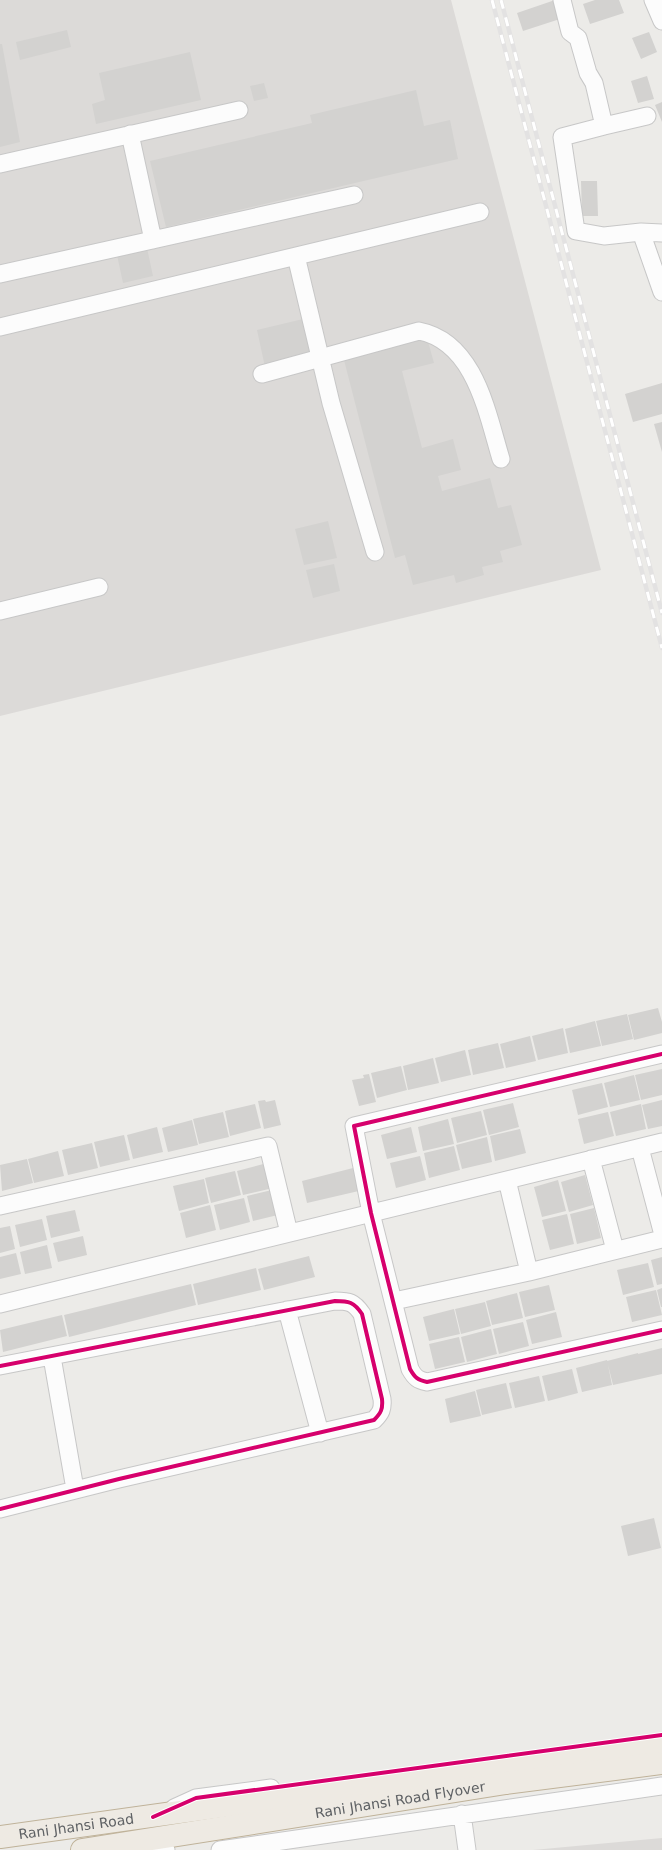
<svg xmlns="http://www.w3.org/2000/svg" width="662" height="1850" viewBox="0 0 662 1850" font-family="'DejaVu Sans',sans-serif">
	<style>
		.industrial { fill: #dcdad8 }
		.building { fill: #d3d2d0 }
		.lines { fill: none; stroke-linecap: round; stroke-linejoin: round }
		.minor-casing { stroke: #c7c7c7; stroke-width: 19 }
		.highway-casing { stroke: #bfb299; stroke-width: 24 }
		.minor { stroke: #fcfcfc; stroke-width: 17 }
		.highway { stroke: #eeeae3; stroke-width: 22 }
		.rail-casing { stroke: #e3e2e2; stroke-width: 4.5 }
		.rail { stroke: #fff; stroke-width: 3; stroke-dasharray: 9; stroke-linecap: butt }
		.cycleway-casing { stroke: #fff; stroke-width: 6 }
		.cycleway { stroke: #d6006c; stroke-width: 4 }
		.labels { text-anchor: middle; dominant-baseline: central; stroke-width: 4; stroke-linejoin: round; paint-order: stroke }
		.street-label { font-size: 14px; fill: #5e6164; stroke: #fff }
	</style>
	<rect width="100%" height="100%" fill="#ecebe8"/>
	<path class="industrial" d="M0 0H451L601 570 0 716Z
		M662 1838V1850H533Z"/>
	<path class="building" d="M555 0 563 18 523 31 517 13Z
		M595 0H619L624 13 590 24 583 4Z
		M67 30 71 47 20 60 16 42Z
		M649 32 657 52 641 59 632 38Z
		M0 44H2L20 142 0 147Z
		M190 52 201 100 96 124 92 104 105 100 99 73Z
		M647 76 654 99 638 103 631 81Z
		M264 83 268 98 254 101 250 86Z
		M416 90 424 126 450 120 458 159 166 227 150 161 312 123 310 115Z
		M662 102V122L655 105Z
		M581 181H597L598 216H582Z
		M147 248 153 276 123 283 117 255Z
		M303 319 312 356 265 367 257 330Z
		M427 338 434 363 402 371 422 448 453 439 461 470 438 476 442 491 490 478 498 508 511 505 522 545 500 551 503 562 482 567 484 575 456 583 454 575 413 585 405 555 395 558 344 360Z
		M662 383V414L633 422 625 394Z
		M662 422V452L654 424Z
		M328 521 337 558 304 565 295 529Z
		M334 564 340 591 313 598 306 570Z
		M658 1008 662 1022V1033L634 1040 628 1015Z
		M627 1014 633 1039 602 1046 596 1021Z
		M595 1021 601 1046 570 1053 565 1029Z
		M563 1028 568 1053 538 1060 532 1036Z
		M530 1036 536 1061 506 1068 500 1044Z
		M498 1043 504 1068 473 1075 468 1050Z
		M465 1050 471 1075 441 1082 435 1058Z
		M433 1058 439 1083 408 1090 403 1066Z
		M401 1066 407 1090 377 1098 371 1073Z
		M662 1069V1095L641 1100 635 1075Z
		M369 1074 376 1102 359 1106 352 1080 364 1078 363 1075Z
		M634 1075 640 1100 610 1107 604 1083Z
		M602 1083 608 1107 578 1115 572 1090Z
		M265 1100 266 1102 275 1100 281 1125 264 1129 258 1101Z
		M662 1100V1126L648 1129 642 1105Z
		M513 1103 519 1127 489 1135 483 1110Z
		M255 1104 261 1128 230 1136 225 1111Z
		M641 1104 646 1129 616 1136 610 1112Z
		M481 1111 487 1135 457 1143 451 1118Z
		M223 1112 229 1137 199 1144 193 1119Z
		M608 1112 614 1136 584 1144 578 1119Z
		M448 1119 454 1144 423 1151 418 1127Z
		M192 1120 198 1145 168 1152 162 1128Z
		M157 1127 163 1152 133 1159 127 1135Z
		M411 1127 417 1152 387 1159 381 1135Z
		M520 1129 526 1153 495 1161 490 1136Z
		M124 1135 130 1160 100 1167 94 1142Z
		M487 1137 492 1162 462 1169 456 1145Z
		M92 1143 98 1168 68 1175 62 1150Z
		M454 1146 460 1170 429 1178 424 1153Z
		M58 1151 64 1176 34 1183 28 1159Z
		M420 1156 426 1180 396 1188 390 1163Z
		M27 1159 33 1183 2 1191 0 1165Z
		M267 1163 273 1188 243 1195 237 1171Z
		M357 1167 363 1190 307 1203 302 1181Z
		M235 1171 241 1195 211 1203 205 1178Z
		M585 1175 593 1205 569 1212 561 1182Z
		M204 1179 209 1203 179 1211 173 1186Z
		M558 1180 566 1211 542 1217 534 1187Z
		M276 1189 282 1214 253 1221 247 1196Z
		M244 1198 250 1222 220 1230 214 1205Z
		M210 1205 216 1230 186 1238 180 1213Z
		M594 1208 601 1238 577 1244 570 1214Z
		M75 1210 80 1231 51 1238 46 1216Z
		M567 1214 574 1244 550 1250 542 1220Z
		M42 1219 47 1240 20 1247 15 1225Z
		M10 1226 15 1249 0 1253V1228Z
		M83 1236 87 1255 58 1262 53 1243Z
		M47 1245 52 1268 25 1274 20 1252Z
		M16 1253 21 1274 0 1279V1257Z
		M309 1256 315 1277 264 1290 258 1269Z
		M662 1257V1284L657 1285 651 1260Z
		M648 1263 654 1287 623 1295 617 1270Z
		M256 1268 261 1290 198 1305 193 1284Z
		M191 1284 196 1305 69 1337 64 1315Z
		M549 1285 555 1310 525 1317 519 1292Z
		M662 1288V1307H661L657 1290Z
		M656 1290 662 1315 632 1322 626 1297Z
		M517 1293 523 1318 492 1325 486 1301Z
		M485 1302 491 1326 461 1334 455 1309Z
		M454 1309 460 1334 429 1341 423 1317Z
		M556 1312 562 1337 532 1344 526 1320Z
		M62 1315 67 1336 3 1352 0 1330Z
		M523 1322 529 1346 499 1354 493 1329Z
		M491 1329 497 1354 467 1362 461 1337Z
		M459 1337 465 1362 435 1369 429 1344Z
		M662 1348V1374L613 1385 607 1361 638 1353 640 1363 638 1354Z
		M607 1360 612 1385 582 1392 576 1368Z
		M572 1369 578 1393 548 1401 542 1376Z
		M539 1376 545 1401 515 1408 509 1383Z
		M506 1383 512 1408 482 1415 476 1390Z
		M475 1391 481 1416 450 1423 445 1399Z
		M654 1518 661 1548 628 1556 621 1526Z"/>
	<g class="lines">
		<defs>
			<path id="minor" d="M562 0 570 32 578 38 588 73 594 83 604 126 647 116
				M653 0 662 21
				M604 126 562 137 576 231 604 236 641 232 662 233
				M130 134 153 240
				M0 164 239 110
				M641 232 662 292
				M296 256 331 403 375 552
				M0 274 354 195
				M0 327 480 212
				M262 374 419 331C475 342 487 413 501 459
				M0 611 99 587
				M662 1054 354 1126 371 1213 410 1369C415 1378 418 1380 427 1382L662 1330
				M640 1148 662 1231
				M591 1159 615 1250
				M507 1180 529 1272
				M0 1206 268 1146 289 1233
				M394 1301 529 1272 662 1239
				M0 1304 662 1142
				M287 1310 320 1433
				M52 1357 75 1489
				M0 1366 335 1301C349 1301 354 1302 362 1314L382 1399C383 1409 381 1413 374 1420L119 1479 0 1509
				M174 1808 196 1798 271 1788
				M462 1814 467 1850
				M139 1842 166 1850
				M220 1850 662 1786"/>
			<g id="highway">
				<path id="s1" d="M0 1837 662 1745"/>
				<path id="s2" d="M82 1850 506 1783 662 1763"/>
			</g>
		</defs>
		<use href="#minor" class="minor-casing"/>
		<use href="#highway" class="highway-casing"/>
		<use href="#minor" class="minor"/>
		<use href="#highway" class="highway"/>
		<defs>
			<path id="rail" d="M492 0 662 648
				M501 0 662 613"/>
		</defs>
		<use href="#rail" class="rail-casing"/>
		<use href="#rail" class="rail"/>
		<defs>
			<path id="cycleway" d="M662 1054 354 1126 371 1213 410 1369C415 1378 418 1380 427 1382L662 1330
				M0 1366 335 1301C349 1301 354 1302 362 1314L382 1399C383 1409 381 1413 374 1420L119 1479 0 1509
				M153 1817 196 1798 662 1735"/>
		</defs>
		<use href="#cycleway" class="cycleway-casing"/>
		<use href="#cycleway" class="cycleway"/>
	</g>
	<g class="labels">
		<g class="street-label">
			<text stroke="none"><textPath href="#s2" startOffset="322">Rani Jhansi Road Flyover</textPath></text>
			<text stroke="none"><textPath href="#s1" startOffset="77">Rani Jhansi Road</textPath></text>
		</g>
	</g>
</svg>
